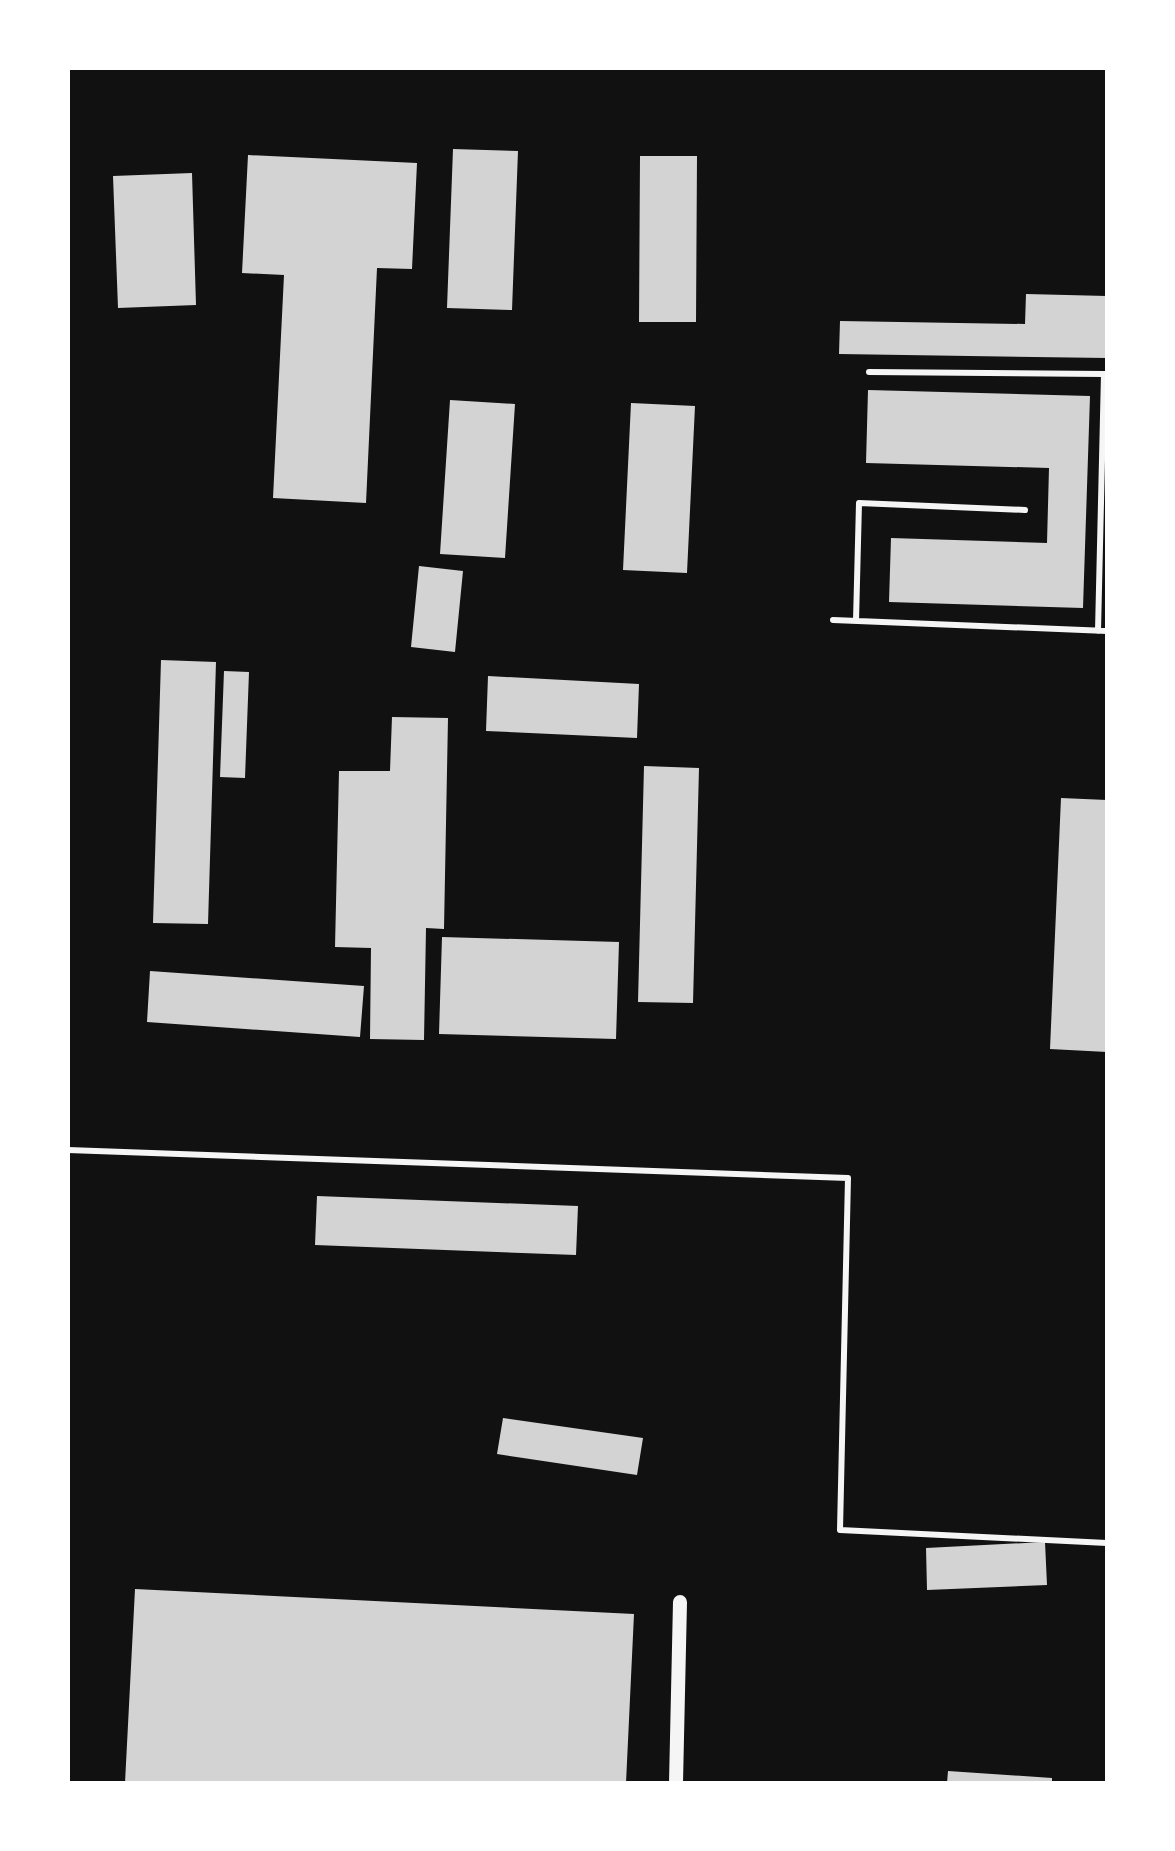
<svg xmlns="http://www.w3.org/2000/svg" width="1175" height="1851" viewBox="0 0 1175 1851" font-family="Spectral,serif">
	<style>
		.building { fill: #d3d3d3 }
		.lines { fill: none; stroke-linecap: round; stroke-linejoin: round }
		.service { stroke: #f5f5f5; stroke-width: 6 }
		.tertiary { stroke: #f5f5f5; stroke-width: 14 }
	</style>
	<rect width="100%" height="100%" fill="#111"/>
	<path class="building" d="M453 149 518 151 512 310 447 308Z
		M248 155 417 163 412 269 377 268 366 503 273 498 284 275 242 273Z
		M640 156H697L696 322H639Z
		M192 173 196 305 118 308 113 176Z
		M1026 294 1107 296V358L839 354 840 321 1025 324Z
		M868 390 1090 396 1083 608 889 602 891 538 1047 543 1049 468 866 463Z
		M450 400 515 404 505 558 440 554Z
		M631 403 695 406 687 573 623 570Z
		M419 566 463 571 455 652 411 647Z
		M161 660 216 662 208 924 153 923Z
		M224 671 249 672 245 778 220 777Z
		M488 676 639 684 637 738 486 731Z
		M392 717 448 718 444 929 426 928 424 1040 370 1039 371 948 335 947 339 771H390Z
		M644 766 699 768 693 1003 638 1002Z
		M1061 798 1107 800V1052L1050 1049Z
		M442 937 619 942 616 1039 439 1034Z
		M150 971 364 986 360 1037 147 1022Z
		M317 1196 578 1206 576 1255 315 1245Z
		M503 1418 643 1438 637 1475 497 1454Z
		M1045 1542 1047 1585 927 1590 926 1548Z
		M135 1589 634 1614 626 1783H125Z
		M948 1771 1052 1778V1783H947Z"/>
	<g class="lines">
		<path class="service" d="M869 372 1104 374
			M833 620 1107 631
			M856 621 859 503 1025 510
			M1098 631 1104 374H1107
			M68 1150 848 1178 840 1530 1107 1543"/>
		<path class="tertiary" d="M676 1783 680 1602"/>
	</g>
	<rect width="1175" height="1851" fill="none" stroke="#ffffff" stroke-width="140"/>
</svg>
